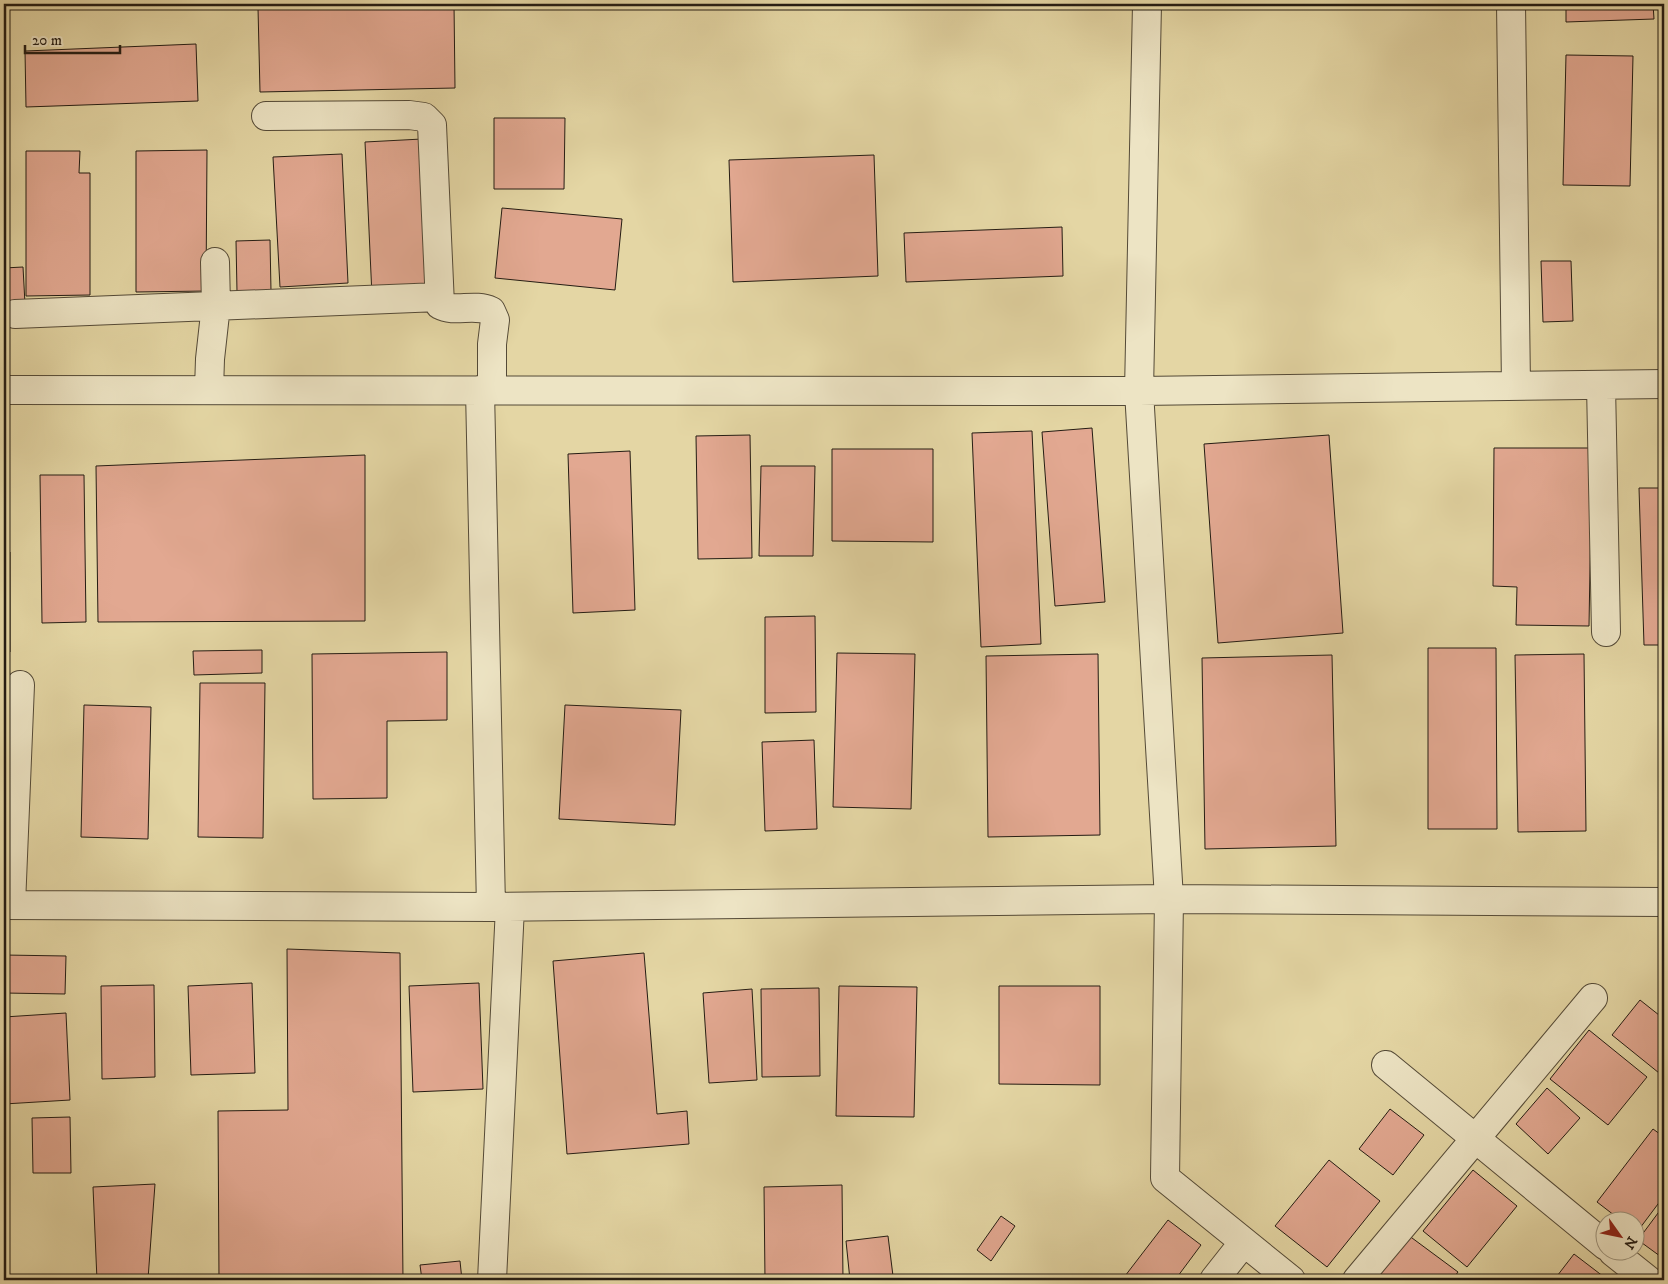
<svg xmlns="http://www.w3.org/2000/svg" width="1668" height="1284" viewBox="0 0 1668 1284" font-family="'IM FELL DW Pica',serif">
	<style>
		.building { fill: #e2a891; stroke: #241c13 }
		.lines { fill: none; stroke-linecap: round; stroke-linejoin: round }
		.minor-casing { stroke: #544a37; stroke-width: 30 }
		.minor { stroke: #ede4c4; stroke-width: 28 }
	</style>
	<rect width="100%" height="100%" fill="#e4d6a4"/>
	<filter id="stains"><feTurbulence type="fractalNoise" baseFrequency=".004" numOctaves="4"/><feColorMatrix values="0 0 0 0 .2 0 0 0 0 .09 0 0 0 0 .02 0 0 0 .5 -.17"/></filter>
	<radialGradient id="worn" r=".72"><stop offset=".6" stop-color="#630" stop-opacity="0"/><stop offset="1" stop-color="#630" stop-opacity=".3"/></radialGradient>
	<path class="building" d="M454 4 455 88 260 92 258 8Z
		M1566 4H1653L1654 19 1566 22Z
		M196 44 198 101 26 107 25 51Z
		M1566 55 1633 56 1630 186 1563 185Z
		M494 118H565L564 189H494Z
		M422 139 428 294 372 296 365 142Z
		M207 150 206 291 136 292V151Z
		M26 151H80L79 173H90V295L26 296Z
		M342 154 348 283 280 287 273 157Z
		M874 155 878 276 733 282 729 160Z
		M502 208 622 219 615 290 495 278Z
		M1062 227 1063 276 906 282 904 233Z
		M270 240 271 291 237 292 236 241Z
		M1541 261H1571L1573 321 1543 322Z
		M23 267 25 304 4 305V268Z
		M1092 428 1105 602 1055 606 1042 432Z
		M1032 431 1041 644 981 647 972 433Z
		M750 435 752 558 698 559 696 436Z
		M1329 435 1343 633 1218 643 1204 444Z
		M1494 448H1592L1589 626 1516 625 1517 587 1493 586Z
		M832 449H933V542L832 541Z
		M630 451 635 610 573 613 568 454Z
		M365 455V621L98 622 96 466Z
		M761 466H815L813 556H759Z
		M40 475H84L86 622 42 623Z
		M1639 488H1664V645H1644Z
		M10 552V652L4 653V553Z
		M815 616 816 712 765 713V617Z
		M1428 648H1496L1497 829H1428Z
		M262 650V673L194 675 193 651Z
		M447 652V720L387 721V798L313 799 312 654Z
		M837 653 915 654 911 809 833 807Z
		M1098 654 1100 835 988 837 986 656Z
		M1584 654 1586 831 1518 832 1515 655Z
		M1332 655 1336 846 1205 849 1202 658Z
		M200 683H265L263 838 198 837Z
		M84 705 151 707 148 839 81 837Z
		M565 705 681 710 675 825 559 819Z
		M814 740 817 829 765 831 762 742Z
		M287 949 400 953 403 1280H219L218 1111 288 1110Z
		M644 953 657 1114 687 1111 689 1144 567 1154 553 961Z
		M4 955 66 956 65 994 4 993Z
		M252 983 255 1073 191 1075 188 986Z
		M479 983 483 1089 413 1092 409 986Z
		M154 985 155 1077 102 1079 101 986Z
		M839 986 917 987 914 1117 836 1116Z
		M999 986H1100V1085L999 1084Z
		M819 988 820 1076 762 1077 761 989Z
		M752 989 757 1080 709 1083 703 993Z
		M1640 1000 1664 1019V1077L1612 1035Z
		M66 1013 70 1100 4 1104V1017Z
		M1589 1030 1647 1077 1608 1125 1550 1079Z
		M1547 1088 1580 1118 1548 1154 1516 1124Z
		M1390 1109 1424 1135 1393 1175 1359 1149Z
		M70 1117 71 1173H33L32 1118Z
		M1653 1129 1664 1137V1196L1637 1232 1636 1231V1222H1623L1597 1202Z
		M1329 1160 1380 1201 1327 1267 1275 1226Z
		M1473 1170 1517 1206 1467 1267 1423 1231Z
		M155 1184 148 1279 97 1280 93 1187Z
		M842 1185 843 1280H765L764 1187Z
		M1664 1205V1259L1638 1240Z
		M1001 1216 1015 1226 991 1261 977 1250Z
		M1168 1220 1201 1245 1175 1280H1130L1125 1276Z
		M1408 1235 1458 1272 1452 1280H1375Z
		M888 1236 893 1276 850 1280 846 1241Z
		M1574 1254 1608 1280H1554Z
		M460 1261 462 1280H422L420 1265Z"/>
	<g class="lines">
		<defs>
			<path id="minor" d="M1147 4 1139 391 1169 899 1165 1178 1291 1280
				M1511 4 1516 386
				M266 116 409 115 424 117 432 125 440 305C455 313 474 303 491 311L495 320 492 344V390
				M15 314 439 297
				M1601 385 1606 632
				M4 390 1139 391 1664 384
				M209 390 210 359 216 305 215 262
				M480 390 491 907
				M4 905 491 907 1169 899 1664 902
				M11 905 20 685
				M1386 1065 1606 1246
				M1613 1252 1648 1280
				M492 1280 510 907
				M1214 1280 1244 1242
				M1357 1280 1593 998"/>
		</defs>
		<use href="#minor" class="minor-casing"/>
		<use href="#minor" class="minor"/>
	</g>
	<rect width="1668" height="1284" fill="none" stroke="#e4d6a4" stroke-width="20"/>
	<rect x="5" y="5" width="1658" height="1274" fill="none" stroke="#241c13" stroke-width="2.5"/>
	<rect x="10" y="10" width="1648" height="1264" fill="none" stroke="#241c13"/>
	<g transform="translate(1620 1236) rotate(123)"><circle r="24" fill="#ede4c4" stroke="#9d947d"/>
	<path d="M0-4L9 19L0 12L-9 19Z" fill="#8f2418"/>
	<text y="-8" font-size="14" font-weight="bold" text-anchor="middle" fill="#241c13">N</text>
	</g>
	<path d="M25 45v8h95v-8" fill="none" stroke="#241c13" stroke-width="2.5"/>
	<text x="32" y="45" font-size="15" fill="#241c13" stroke="#ede4c4" stroke-width="4" paint-order="stroke">20 m</text>
	<rect width="100%" height="100%" filter="url(#stains)"/>
	<rect width="100%" height="100%" fill="url(#worn)"/>
</svg>
